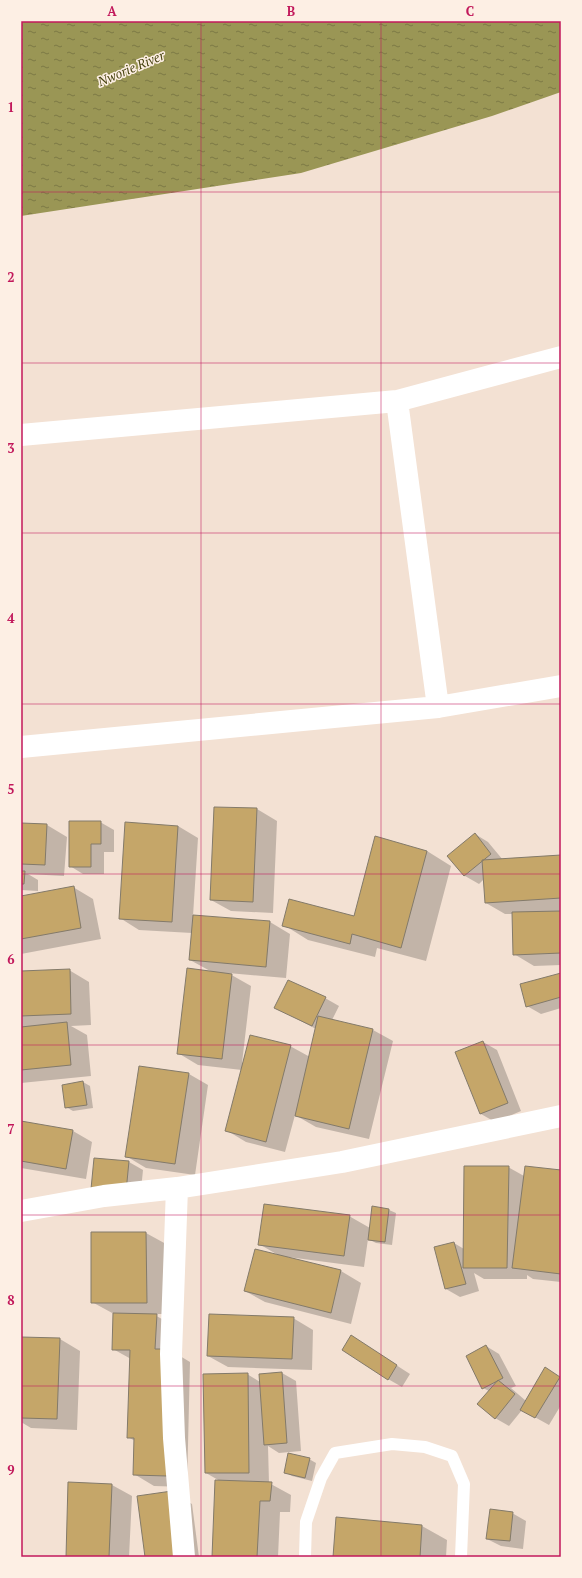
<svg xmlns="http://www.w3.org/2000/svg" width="582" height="1578" viewBox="0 0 582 1578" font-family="'PT Serif',serif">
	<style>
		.water { fill: url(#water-ripples) }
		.shadow { fill: #0003 }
		.building { fill: #c5a669; stroke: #837a6a }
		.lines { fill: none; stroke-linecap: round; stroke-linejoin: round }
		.lane { stroke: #fff; stroke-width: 12 }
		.street { stroke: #fff; stroke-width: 22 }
		.grid { fill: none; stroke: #c2185b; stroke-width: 1; stroke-opacity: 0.55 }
		.labels { text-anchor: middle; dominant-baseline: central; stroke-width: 3; stroke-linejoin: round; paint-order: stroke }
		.water-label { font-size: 13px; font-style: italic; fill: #4b4714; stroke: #fdefe4 }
		.neatline { fill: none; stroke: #c2185b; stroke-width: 1.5 }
		.grid-label { font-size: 13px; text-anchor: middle; font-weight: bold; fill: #c2185b }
	</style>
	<defs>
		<pattern id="water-ripples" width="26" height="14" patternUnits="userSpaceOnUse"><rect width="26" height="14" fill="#9a9655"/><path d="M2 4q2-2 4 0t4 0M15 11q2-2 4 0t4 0" fill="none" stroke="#7c7945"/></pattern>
	</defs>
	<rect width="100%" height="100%" fill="#f3e1d3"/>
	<path class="water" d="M21 21H561V92L492 116 301 173 21 216Z"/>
	<path class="shadow" d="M215 808 257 809 277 821 273 913 231 911 211 900Z
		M100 822 114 830V852H104V874H83L70 866Z
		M21 824 47 825 67 837 64 876 28 874 38 880V891L21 890Z
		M178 826 198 838 193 916 270 922 290 934 286 978 228 973 251 986 242 1063 290 1046 310 1057 316 1029 276 1008 325 998 339 1006 332 1020 373 1030 393 1041 369 1139 316 1127 295 1115 285 1152 246 1142 226 1130 242 1070 198 1065 178 1053 212 972 190 960 192 933 139 930 120 918Z
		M475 834 488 842 503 860 561 856V965L534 966 514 954 513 914H505L486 903 484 879 479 884 465 876 449 856Z
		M427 851 451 866 426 961 377 948 375 957 308 940 284 925 354 917Z
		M73 887 93 899 101 939 21 954V897Z
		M69 970 89 982 91 1025 71 1026 87 1035 91 1076 21 1083V972Z
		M561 974V1008L541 1014 527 1006Z
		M483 1042 497 1050 521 1111 495 1122 481 1114Z
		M189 1074 208 1085 195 1175 146 1168 126 1156Z
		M83 1082 90 1086 93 1108 73 1111 66 1107Z
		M21 1122 73 1131 92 1142 86 1179 21 1168Z
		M95 1160 129 1162 143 1170 140 1200Z
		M508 1167 524 1176 561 1171V1282L533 1279 527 1275V1279H484L474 1273 479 1291 460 1297 446 1289 454 1243 464 1249Z
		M373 1208 389 1210 396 1213 392 1245 376 1243 368 1239 364 1267 288 1257V1258L341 1271 361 1283 351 1324 265 1302 245 1291 278 1255 259 1244 349 1216 370 1228Z
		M146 1233 166 1244V1314H153L176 1327 175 1353 190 1362 187 1487 154 1486 134 1474 135 1441 128 1437 131 1359 113 1349 114 1314 92 1302Z
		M293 1318 313 1330 312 1370 228 1367 208 1356Z
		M21 1338 60 1339 80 1351 77 1430 31 1428 21 1422Z
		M365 1345 410 1374 402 1387 388 1379Z
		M486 1346 499 1354 516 1386 511 1388 526 1401 545 1369 561 1378V1405L549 1425 522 1410 509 1426 495 1418 489 1391 483 1388Z
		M282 1373 296 1381 301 1451 279 1453 268 1446 269 1483 291 1495 290 1512H280L278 1557H213L220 1481 206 1473 247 1374 260 1382Z
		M309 1459 316 1463 312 1481 292 1476 285 1472Z
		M112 1485 132 1496 129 1557H67Z
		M172 1492 192 1504 199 1557H146Z
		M512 1513 526 1521 523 1549 501 1546 487 1539Z
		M337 1518 422 1526 447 1540 446 1557H334Z"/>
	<path class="building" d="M214 807 257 808 253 902 210 900Z
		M69 821H101V844H91V867H69Z
		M125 822 178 826 172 922 119 919Z
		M21 823 47 824 45 865 21 864Z
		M475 833 491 854 464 876 447 856Z
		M375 836 427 851 401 948 352 934 350 944 282 926 289 899 354 916Z
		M561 855V898L485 903 482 860Z
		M21 871H25L24 884H21Z
		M74 886 81 928 21 939V896Z
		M561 911V953L513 955 512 912Z
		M193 915 270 921 266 967 189 960Z
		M187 968 232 974 222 1059 177 1054Z
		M70 969 71 1014 21 1016V971Z
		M561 973V997L526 1007 520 984Z
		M288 980 326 997 312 1026 274 1008Z
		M318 1016 373 1029 349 1129 295 1116Z
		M67 1022 71 1065 21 1070V1027Z
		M250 1035 291 1045 266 1142 225 1131Z
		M483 1041 508 1103 480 1114 455 1052Z
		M139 1066 189 1073 175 1164 125 1157Z
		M83 1081 87 1105 65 1108 62 1085Z
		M21 1121 73 1130 66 1169 21 1161Z
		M94 1158 129 1161 126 1192 91 1189Z
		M464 1166H509L507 1268H463Z
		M525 1166 561 1170V1274L512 1268Z
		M264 1204 350 1215 344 1256 258 1245Z
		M372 1206 389 1209 385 1242 368 1240Z
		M91 1232H146L147 1303H91Z
		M454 1242 466 1284 445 1289 434 1247Z
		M255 1249 341 1270 331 1313 244 1291Z
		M113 1313 157 1314 155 1349H171L167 1476 133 1475 134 1438H127L130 1350H112Z
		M209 1314 294 1317 292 1359 207 1356Z
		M351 1335 397 1365 388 1380 342 1350Z
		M21 1337 60 1338 57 1419 21 1418Z
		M486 1345 503 1378 482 1389 466 1356Z
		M545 1367 560 1377 535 1418 520 1410Z
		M282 1372 287 1443 264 1445 259 1374Z
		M248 1373 249 1473H205L203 1374Z
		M498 1380 515 1394 495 1419 477 1404Z
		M288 1453 310 1458 305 1478 284 1473Z
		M215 1480 272 1482 270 1501H260L257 1557H212Z
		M68 1482 112 1484 109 1557H66Z
		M172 1491 181 1557H145L137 1496Z
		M490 1509 513 1512 510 1541 486 1539Z
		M336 1517 422 1525 420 1557H333Z"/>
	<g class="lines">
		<path class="lane" d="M305 1557 306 1522 321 1478 335 1453 392 1444 425 1447 452 1456 464 1484 461 1557"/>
		<path class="street" d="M21 435 397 401
			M438 707 397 401 561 357
			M21 747 438 707 561 686
			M177 1188 171 1354 174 1438 184 1557
			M21 1211 104 1196 177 1188 342 1162 561 1116"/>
	</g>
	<path class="grid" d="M201 21V1557M381 21V1557M21 192H561M21 363H561M21 533H561M21 704H561M21 874H561M21 1045H561M21 1215H561M21 1386H561"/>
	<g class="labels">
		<g class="water-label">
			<text transform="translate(131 68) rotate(-23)">Nworie River</text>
		</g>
	</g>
	<rect width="582" height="1578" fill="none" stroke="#fdefe4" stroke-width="44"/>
	<rect x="22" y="22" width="538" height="1534" class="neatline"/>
	<g class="grid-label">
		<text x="112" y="16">A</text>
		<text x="291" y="16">B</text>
		<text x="470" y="16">C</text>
		<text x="11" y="112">1</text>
		<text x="11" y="282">2</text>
		<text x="11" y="453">3</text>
		<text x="11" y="623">4</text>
		<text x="11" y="794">5</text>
		<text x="11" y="964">6</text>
		<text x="11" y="1134">7</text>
		<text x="11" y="1305">8</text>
		<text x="11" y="1475">9</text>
	</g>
</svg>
